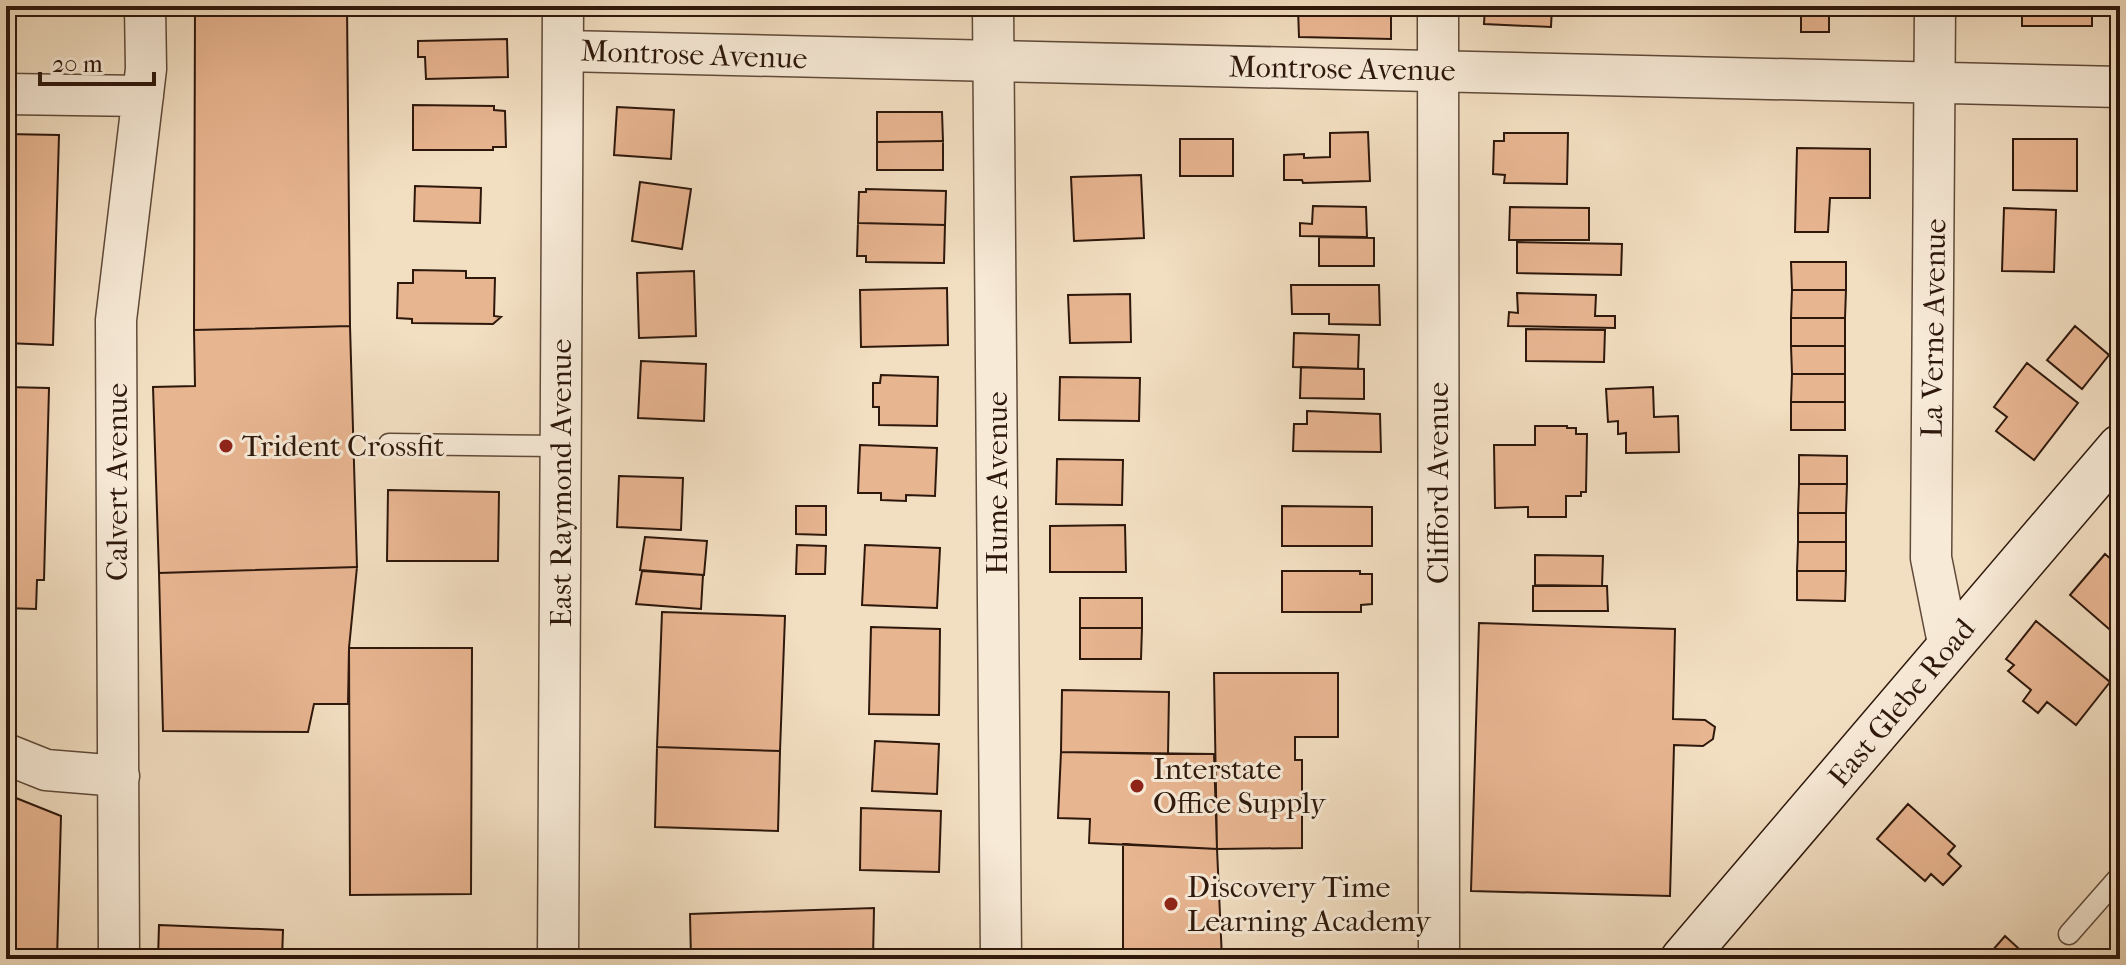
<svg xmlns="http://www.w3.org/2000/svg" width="2126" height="965" viewBox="0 0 2126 965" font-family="'IM FELL French Canon',serif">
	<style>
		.building { fill: #e8b591; stroke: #2e180c; stroke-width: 2 }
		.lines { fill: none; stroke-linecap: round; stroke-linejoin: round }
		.lane-casing { stroke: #5f4a39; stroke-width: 23 }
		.street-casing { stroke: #5f4a39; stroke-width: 43 }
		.secondary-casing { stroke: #2e180c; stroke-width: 47 }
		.lane { stroke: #f7ead7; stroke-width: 20 }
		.street { stroke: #f7ead7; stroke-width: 40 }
		.secondary { stroke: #f7ead7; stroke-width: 44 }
		.poi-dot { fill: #8f2418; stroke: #f7ead7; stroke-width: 3 }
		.labels { text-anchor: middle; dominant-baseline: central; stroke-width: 6; stroke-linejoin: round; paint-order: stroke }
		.street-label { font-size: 30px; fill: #2e180c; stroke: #f7ead7 }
		.poi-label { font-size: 30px; fill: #2e180c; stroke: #f7ead7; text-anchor: start }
	</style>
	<rect width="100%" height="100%" fill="#f2dec1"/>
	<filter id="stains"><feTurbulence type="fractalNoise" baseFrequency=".0025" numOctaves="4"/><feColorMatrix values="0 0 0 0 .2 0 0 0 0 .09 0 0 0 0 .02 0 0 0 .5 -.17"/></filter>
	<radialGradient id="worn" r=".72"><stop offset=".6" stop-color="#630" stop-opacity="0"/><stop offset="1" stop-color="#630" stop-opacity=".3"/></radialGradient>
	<path class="building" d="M195 6H347L350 326 194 330Z
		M440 6H507V12H495V15L440 16Z
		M862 6H933L862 8Z
		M1485 6H1552L1551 27 1484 24Z
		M1801 6H1829V32H1801Z
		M2022 6H2092V26H2022Z
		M1298 9 1391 11V39L1299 37Z
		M507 39 508 77 426 79 425 57H418V41Z
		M413 105 494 106V110L505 111 506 147H493V150H413Z
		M617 107 674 110 671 159 614 155Z
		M877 112H942L943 141 877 142Z
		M1368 132 1370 181 1303 183 1302 180H1284V155L1304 154V158L1330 157V133Z
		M1504 133H1568L1567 184 1504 183 1505 175 1493 174 1494 141H1504Z
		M6 134 59 135 53 345 6 343Z
		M1180 139H1233V176H1180Z
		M2013 139H2077V191L2013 190Z
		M943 141V170H877V142Z
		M1797 148 1870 149V198H1830L1828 232H1795Z
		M1141 175 1144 238 1074 241 1071 177Z
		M640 182 691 189 682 249 632 241Z
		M415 186 481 188 480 223 414 221Z
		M866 189 946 191 945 225 858 223 859 192H866Z
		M1313 206 1366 207 1367 237 1300 236V223L1312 224Z
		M1510 207 1589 208V240H1509Z
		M2004 208 2056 210 2054 272 2002 271Z
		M858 223 945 225 944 263 866 262V256H857Z
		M1319 237 1374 238V266H1319Z
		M1517 242 1622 244 1621 275 1517 273Z
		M1791 262H1846V290H1792Z
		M413 270 466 271V278H495L494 316 501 317 493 324 412 323V319L397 318 398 283H413Z
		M694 271 696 336 639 338 637 273Z
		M1291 285H1379L1380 325 1329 324V314H1292Z
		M947 288 948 345 861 347 860 290Z
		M1792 290H1846L1845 318H1791Z
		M1517 293 1596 295 1595 316H1615V328L1508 326 1509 312 1518 313Z
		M1130 294 1131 342 1070 343 1068 295Z
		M1791 318H1845V346H1791Z
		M350 326 357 567 159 573 153 387 195 386 194 330Z
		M2075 326 2109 355 2082 389 2047 360Z
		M1526 329 1605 330 1604 362 1526 361Z
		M1294 333 1359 335 1358 369 1293 367Z
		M1791 346H1845V374H1792Z
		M641 361 706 364 704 421 638 418Z
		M2027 363 2078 403 2034 460 1996 431 2007 417 1994 407Z
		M1301 367 1364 369V399L1300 398Z
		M1792 374H1845V402H1791Z
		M881 375 938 377 937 426 879 425V407H873V383H880Z
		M1060 377 1140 378 1139 421 1059 420Z
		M6 387 49 388 44 580H37L36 609 6 608Z
		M1653 387 1654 417 1678 416 1679 452 1626 453V433L1618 434V421L1608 422 1606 389Z
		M1791 402H1845V430H1791Z
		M1307 411 1380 414 1381 452 1293 451 1294 424H1307Z
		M1535 426H1567V428H1576V434H1587L1586 492H1581V496H1566V517H1528V507L1495 508 1494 445H1535Z
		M860 445 937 448 935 496 906 495V501L881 500V493H858Z
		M1799 455 1847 456V484H1799Z
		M1057 459 1123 460 1122 505 1056 504Z
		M619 476 683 478 681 530 617 527Z
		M1799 484H1847L1846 513H1798Z
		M388 490 499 492 498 561H387Z
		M796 506H826V535L796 534Z
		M1282 506 1372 507V546H1282Z
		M1798 513H1846V542H1798Z
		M1125 525 1126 572H1050V526Z
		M645 537 707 541 704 575 640 570Z
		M1798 542H1846V571H1797Z
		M797 545 826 546 825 574H796Z
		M865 545 940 548 937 608 862 605Z
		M2105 554 2120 567V630L2116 635 2070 595Z
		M1535 555 1603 556 1602 586 1535 585Z
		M357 567 349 648 348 704H314L308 732 163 731 159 573Z
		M642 571 703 575 701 609 636 604Z
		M1282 571H1360V574H1372V604L1361 605V612H1282Z
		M1797 571H1846L1845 601 1797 600Z
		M1533 586H1607L1608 611H1533Z
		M1080 598H1142V628H1080Z
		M662 612 785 616 780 751 657 747Z
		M2036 621 2110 682 2076 725 2047 702 2038 713 2023 701 2031 690 2008 671 2014 665 2006 659Z
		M1479 623 1675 629 1673 719 1705 720 1715 727 1713 739 1703 746 1674 745 1670 896 1471 891Z
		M871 627 940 629 939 715 869 714Z
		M1080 628H1142L1141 659H1080Z
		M349 648H472L471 894 350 895Z
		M1214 673H1338V737H1295V760H1302V848L1217 849Z
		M1062 690 1169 692 1168 754 1061 752Z
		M875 741 939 744 937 794 872 791Z
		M657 747 780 751 778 831 655 827Z
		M1061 752 1214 754 1217 849 1089 843 1090 819 1058 818Z
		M6 794 61 816 57 959H6Z
		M1908 804 1955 846 1948 854 1961 866 1943 885 1931 874 1925 881 1877 839Z
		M861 808 941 811 939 872 860 870Z
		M1123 844 1217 849 1222 959H1123Z
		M874 908 873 959H691L690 914Z
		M159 925 283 930 282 959H158Z
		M2005 936 2030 959H1985Z"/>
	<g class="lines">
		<defs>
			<path id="lane" d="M389 444 561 446
				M2069 934 2120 876"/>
			<path id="street" d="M993 6 1001 959
				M1438 6 1439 959
				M1935 6 1931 558 1949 648
				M564 51C1082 66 1601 74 2120 87
				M6 94 143 96
				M6 754 46 770 119 776
				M119 959 116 320 146 69 145 6
				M558 959 563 6"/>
			<path id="secondary" d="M1683 959 2120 447"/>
		</defs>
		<use href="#lane" class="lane-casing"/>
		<use href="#street" class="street-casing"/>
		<use href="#secondary" class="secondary-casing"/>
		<use href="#lane" class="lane"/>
		<use href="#street" class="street"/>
		<use href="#secondary" class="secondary"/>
	</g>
	<g class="poi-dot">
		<circle cx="226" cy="446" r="8"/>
		<circle cx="1137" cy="786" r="8"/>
		<circle cx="1171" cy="904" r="8"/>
	</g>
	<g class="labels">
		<g class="street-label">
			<text transform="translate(694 55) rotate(2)">Montrose Avenue</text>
			<text transform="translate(1342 69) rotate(1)">Montrose Avenue</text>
			<text transform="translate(1934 328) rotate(-89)">La Verne Avenue</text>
			<text transform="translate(117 482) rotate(-90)">Calvert Avenue</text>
			<text transform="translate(561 483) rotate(-90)">East Raymond Avenue</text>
			<text transform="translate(997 483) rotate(-90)">Hume Avenue</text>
			<text transform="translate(1438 483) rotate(-90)">Clifford Avenue</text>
			<text transform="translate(1902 703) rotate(-50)">East Glebe Road</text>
		</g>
		<g class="poi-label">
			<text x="242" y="446">Trident Crossfit</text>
			<text x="1153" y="769">Interstate<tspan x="1153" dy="34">Office Supply</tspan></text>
			<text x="1187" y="887">Discovery Time<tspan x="1187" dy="34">Learning Academy</tspan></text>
		</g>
	</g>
	<rect width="2126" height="965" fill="none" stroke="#f2dec1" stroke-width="32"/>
	<rect x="8" y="8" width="2110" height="949" fill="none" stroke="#2e180c" stroke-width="4"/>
	<rect x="16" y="16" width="2094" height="933" fill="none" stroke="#2e180c" stroke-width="2"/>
	<path d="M40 72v12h114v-12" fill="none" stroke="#2e180c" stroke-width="4"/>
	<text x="52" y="72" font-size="24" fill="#2e180c" stroke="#f7ead7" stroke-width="6" paint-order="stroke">20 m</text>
	<rect width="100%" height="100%" filter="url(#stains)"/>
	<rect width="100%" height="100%" fill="url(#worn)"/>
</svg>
